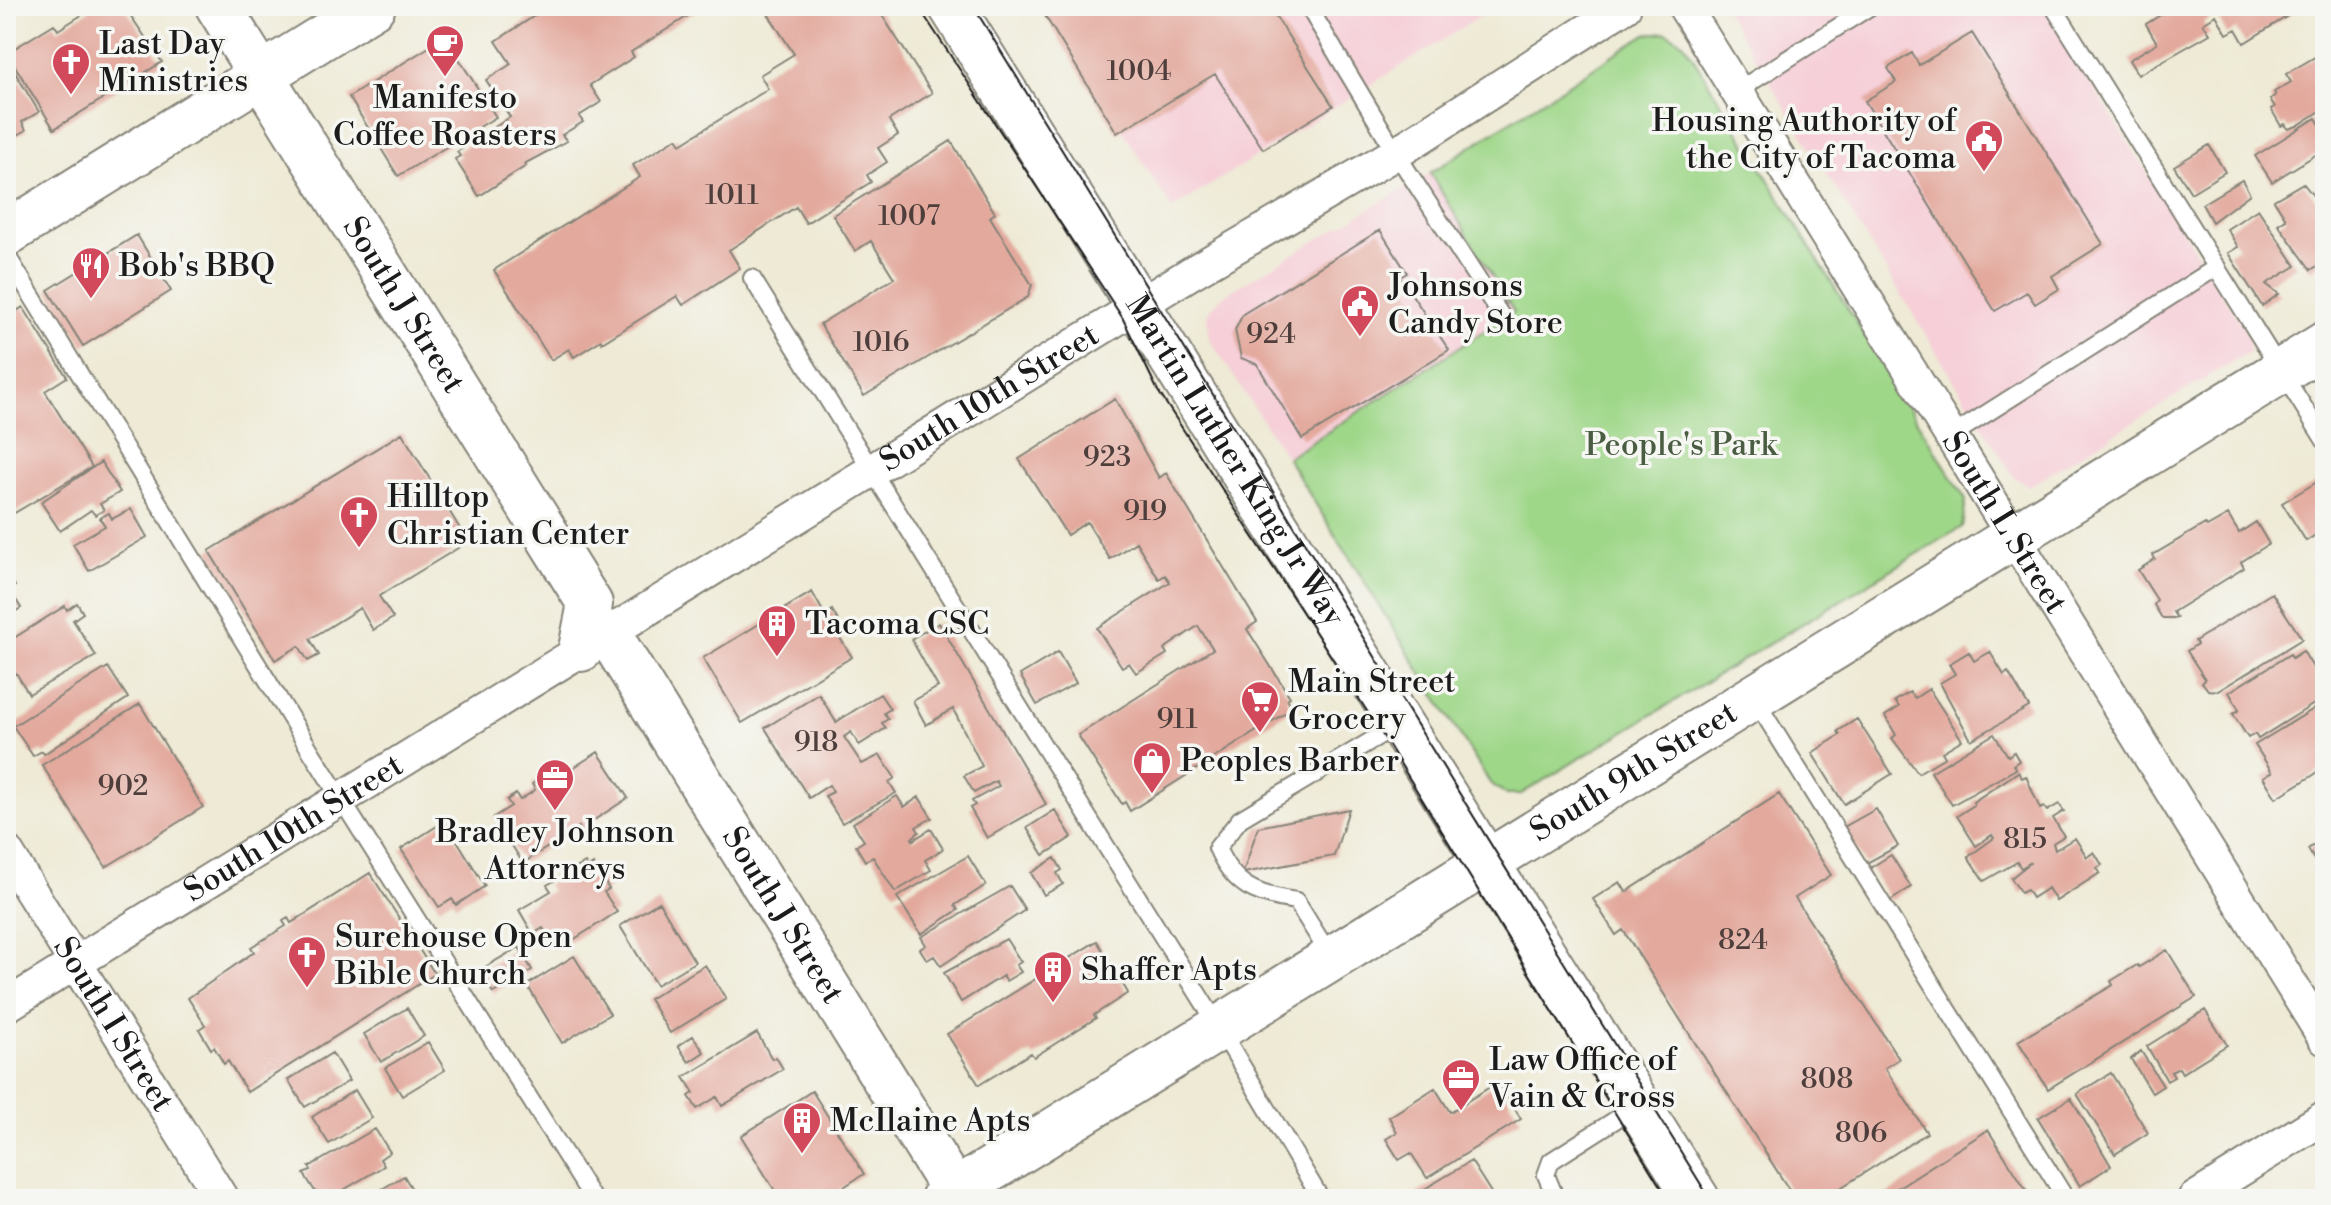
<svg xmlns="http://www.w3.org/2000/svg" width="2331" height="1205" viewBox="0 0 2331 1205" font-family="'Libre Bodoni',serif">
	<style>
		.built { fill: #f6cfd8 }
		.green { fill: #9fd789; stroke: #5e7a52; stroke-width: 2 }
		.building { fill: #e3a99d }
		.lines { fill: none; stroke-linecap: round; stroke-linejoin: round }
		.lane-casing { stroke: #858378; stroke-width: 20 }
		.street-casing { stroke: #858378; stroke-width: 36 }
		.secondary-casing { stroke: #858378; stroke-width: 48 }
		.lane { stroke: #fff; stroke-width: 16 }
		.street { stroke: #fff; stroke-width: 32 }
		.secondary { stroke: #fff; stroke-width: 44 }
		.tram { stroke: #1c1c1c; stroke-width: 2 }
		.labels { text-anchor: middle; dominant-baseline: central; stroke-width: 7; stroke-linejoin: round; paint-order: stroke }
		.number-label { font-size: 28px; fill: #4e3f3c }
		.poi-label { font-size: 32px; fill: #1c1c1c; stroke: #f6f6f2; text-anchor: start }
		.street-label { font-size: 32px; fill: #1c1c1c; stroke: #f6f6f2 }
		.park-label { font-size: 32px; fill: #4a5d42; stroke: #f6f6f2 }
	</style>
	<rect width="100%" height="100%" fill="#f6f6f2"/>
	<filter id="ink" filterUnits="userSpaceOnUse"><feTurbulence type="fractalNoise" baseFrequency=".0125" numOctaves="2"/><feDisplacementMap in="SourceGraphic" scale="16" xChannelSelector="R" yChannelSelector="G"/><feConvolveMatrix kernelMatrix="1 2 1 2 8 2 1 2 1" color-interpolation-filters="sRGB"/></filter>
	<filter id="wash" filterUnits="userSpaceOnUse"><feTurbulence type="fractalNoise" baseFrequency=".006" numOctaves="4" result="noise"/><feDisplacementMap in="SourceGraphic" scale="32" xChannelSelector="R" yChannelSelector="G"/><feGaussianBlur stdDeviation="1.8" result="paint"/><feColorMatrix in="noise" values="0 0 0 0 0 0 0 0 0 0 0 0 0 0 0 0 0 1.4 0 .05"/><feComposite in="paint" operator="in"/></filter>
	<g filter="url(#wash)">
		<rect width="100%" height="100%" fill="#eeead5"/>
		<path class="built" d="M1044 6H1497L1172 209Z
			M1723 6H2043L2250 338 2249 352 2029 486 2013 476Z
			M1430 173 1514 312 1287 458 1210 340 1207 314 1221 297Z"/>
		<path class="green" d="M1666 32 1684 43 1966 500 1962 527 1521 794H1506L1490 783 1287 458 1514 312 1430 173 1646 34Z"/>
		<g id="blocks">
			<path class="building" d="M96 6H124L162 62 54 129 7 53 54 24 58 30Z
				M543 6H704L631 52 634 57 590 85 601 102 579 116 583 122 562 135 567 141 524 164 526 166 479 196 455 159 460 156 457 152 510 117 486 80 511 64 496 41 545 9Z
				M763 6H876L932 93 889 120 898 135 878 148 887 162 867 175 871 182 806 223 796 207 729 250 740 268 683 305 677 296 602 343 601 340 574 357 569 349 551 360 494 270 640 177 633 165 677 138 681 144 768 89 760 75 794 54Z
				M1039 6H1269L1333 106 1263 149 1215 74 1117 133Z
				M2175 6H2304L2244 43 2236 29 2227 34 2216 15 2203 23 2210 34 2138 75 2129 60 2157 43 2146 24Z
				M1972 33 2103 244 2052 276 2059 289 2035 304 2027 292 1995 311 1865 101 1896 82 1888 68 1912 53 1919 65Z
				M445 37 496 117 398 176 349 97Z
				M2325 51V108L2297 126 2288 129 2285 124 2281 126 2271 109 2275 107 2270 99 2276 95 2274 92 2291 82 2286 74Z
				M8 61 39 112 22 122 26 130 6 142Z
				M2316 118 2325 133V149L2272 182 2255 156Z
				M951 141 995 213 990 217 1032 285 1028 297 864 396 820 324 894 278 871 241 855 251 833 215Z
				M2209 145 2225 172 2191 193 2174 166Z
				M2242 180 2250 194 2212 222 2202 204Z
				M2303 183 2325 211V261L2311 270 2278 224 2286 219 2274 200Z
				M2258 209 2296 266 2266 284 2279 294 2262 306 2228 253 2238 247 2227 229Z
				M1380 230 1407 273 1400 277 1449 350 1302 439 1257 364 1241 358 1235 330 1243 314Z
				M137 235 171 291 83 346 48 290Z
				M23 307 67 377 45 391 92 467 6 518V318Z
				M1115 399 1159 478 1166 473 1257 622 1247 629 1290 697 1287 699 1293 708 1130 811 1125 802 1122 804 1078 735 1213 649 1198 626 1164 649 1167 654 1136 673 1129 663 1122 667 1097 628 1170 582 1165 575 1159 579 1136 542 1110 559 1087 522 1067 535 1019 459Z
				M402 433 468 542 379 596 393 618 373 630 360 608 310 639 319 655 308 661 299 646 275 660 209 551Z
				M101 462 120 492 100 504 104 510 95 515 91 510 60 531 41 502Z
				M2317 482 2325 495V529L2306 541 2282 503Z
				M131 509 147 537 89 571 73 544 105 526 100 518 109 513 112 519Z
				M2228 515 2239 533 2256 522 2269 544 2241 562 2244 568 2173 612 2177 618H2162L2154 605 2157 600 2138 570 2155 559 2153 555 2205 524 2207 527Z
				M6 570 15 586 9 589 21 608 6 617Z
				M812 592 825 615 832 610 841 626 835 630 852 657 742 723 703 658Z
				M2272 593 2302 639 2218 691 2208 690 2202 682 2205 679 2187 651 2197 644 2195 641Z
				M77 603 83 613 73 620 96 656 29 694 16 673 6 680V643L65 606 67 610Z
				M939 623 1046 804 987 838 970 808 975 805 972 801 999 786 996 781 974 793 964 776 982 766 953 709 926 725 913 701 938 687 911 639Z
				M2303 651 2325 687V697L2258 739 2255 734 2248 738 2233 714 2239 710 2229 692 2290 654 2292 658Z
				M1058 652 1076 683 1037 705 1020 675Z
				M1969 652 1974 661 1990 652 2004 675 2008 672 2029 707 1971 740 1940 683 1955 674 1949 664Z
				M108 667 128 698 44 754 42 751 33 756 13 726Z
				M1929 689 1962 740 1942 752 1945 757 1918 773 1892 738 1896 735 1885 716 1899 707 1895 701 1910 692 1915 698Z
				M819 694 836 722 880 694 890 709 884 713 888 719 882 723 886 728 859 745 851 732 844 737 862 764 880 755 895 778 889 782 896 793 842 823 825 796 833 792 829 785 809 798 765 728Z
				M2325 702V768L2276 798 2263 777 2272 772 2255 745Z
				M140 704 203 807 106 867 42 765Z
				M1857 719 1892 774 1844 804 1812 753 1840 735 1838 731Z
				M1994 734 2008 756 2014 752 2019 761 2013 765 2016 769 1952 805 1931 772Z
				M598 752 628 798 588 824 590 827 582 833 579 827 523 863 494 817 511 806 507 800 516 794 520 800 535 790 532 784 541 778 546 785Z
				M2018 772 2022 778 2026 776 2040 809 2044 807 2047 811 2059 804 2064 811 2053 818 2064 836 2053 843 2055 850 2075 838 2087 857 2094 852 2102 865 2097 868 2100 873 2056 901 2048 888 2032 898 2027 890 2021 893 2011 878 2031 862 2021 868 2017 862 1984 881 1968 857 1994 838 1992 835 1976 846 1957 816 1974 805 1973 802Z
				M1779 794 1831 875 1795 898 1899 1059 1885 1068 1927 1133 1823 1199H1795L1623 930 1616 935 1593 899 1620 882 1626 892Z
				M897 796 904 807 919 797 932 818 916 827 919 832 912 838 913 840 931 829 943 849 925 860 931 870 895 892 873 857 865 861 856 846 864 841 853 823Z
				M1349 809 1334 856 1243 873 1258 827Z
				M1876 809 1898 846 1865 864 1844 827Z
				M1055 810 1072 837 1044 855 1027 828Z
				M445 821 485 886 456 905 452 899 439 907 401 849Z
				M2325 837V879L2308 849Z
				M1891 855 1911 887 1890 901 1870 868Z
				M968 856 986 885 955 905 958 910 921 934 897 897Z
				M1055 858 1062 870 1057 873 1063 884 1044 895 1031 873Z
				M585 863 588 868 593 864 609 889 604 892 617 912 557 950 543 928 533 934 519 910 551 891 547 885Z
				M370 873 435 974 247 1092 228 1061 224 1064 214 1047 211 1049 199 1029 205 1025 188 998 254 952 251 947 286 926 283 921 288 918 291 923Z
				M1010 886 1025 910 941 966 934 956 927 960 920 949 926 945 921 937Z
				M659 902 695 962 656 985 620 926Z
				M1006 939 1021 962 1016 965 1021 972 1006 981 1003 976 961 1002 944 973Z
				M1097 941 1128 993 1094 1015 1096 1018 1034 1057 1031 1053 979 1085 947 1034Z
				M519 947 532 970 493 993 480 970Z
				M2167 950 2196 997 2048 1089 2018 1041 2113 985 2111 981 2137 965 2139 967Z
				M574 956 610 1014 562 1043 527 985Z
				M705 965 726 999 670 1033 649 999Z
				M407 1008 424 1036 381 1062 364 1034Z
				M2205 1010 2227 1045 2182 1073 2179 1068 2171 1072 2174 1077 2167 1081 2147 1046Z
				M757 1033 772 1059 776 1057 783 1069 722 1106 717 1097 697 1109 689 1096 694 1093 684 1077Z
				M693 1036 704 1052 689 1062 678 1046Z
				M428 1042 445 1070 402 1096 385 1068Z
				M2141 1051 2163 1086 2152 1093 2131 1059Z
				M332 1053 349 1081 305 1107 288 1080Z
				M2111 1073 2148 1133 2115 1154 2077 1094Z
				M1498 1082 1521 1119 1427 1178 1411 1153 1399 1160 1386 1139 1397 1132 1389 1117 1435 1088 1450 1112Z
				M355 1090 372 1118 329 1144 312 1117Z
				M812 1091 864 1174 825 1199H780L741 1136Z
				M2071 1098 2111 1166 2080 1186 2038 1118Z
				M375 1129 390 1152 380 1159 384 1166 330 1198 320 1199 304 1174 311 1170 309 1167Z
				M1988 1130 2032 1199H1880Z
				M1471 1161 1495 1199H1408Z
				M404 1176 418 1199H365Z"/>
		</g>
	</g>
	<g filter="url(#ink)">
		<use href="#blocks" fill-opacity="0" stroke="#858378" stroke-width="2"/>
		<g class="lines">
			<defs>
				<path id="lane" d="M1308 6 1396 153 1500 314
					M2053 6 2325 441
					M1737 91 1871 6
					M6 254 312 753 593 1199
					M752 278 1220 1029 1321 1199
					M1951 436 2217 267
					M1754 698 2066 1199
					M1332 959 1296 901C1255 895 1234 886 1217 848L1240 819 1399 724
					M1556 1199 1546 1175 1551 1161 1637 1106"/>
				<g id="street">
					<path id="s1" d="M1684 6 2325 1039"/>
					<path id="s2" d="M6 851 222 1199"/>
					<path id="s3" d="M6 1006 1191 273 1396 153 1625 6"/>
					<path d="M2194 1199 2325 1117"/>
				</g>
				<g id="secondary">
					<path id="s4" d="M218 6 590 604 581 649"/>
					<path id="s5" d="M951 6 1697 1199"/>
					<path d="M6 234 373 6"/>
					<path id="s6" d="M608 633 959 1199"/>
					<path id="s7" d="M943 1199 2325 344"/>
				</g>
			</defs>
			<use href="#lane" class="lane-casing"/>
			<use href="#street" class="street-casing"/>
			<use href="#secondary" class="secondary-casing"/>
			<use href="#lane" class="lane"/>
			<use href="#street" class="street"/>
			<use href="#secondary" class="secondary"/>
			<path class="tram" d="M918 6 1122 317 1158 391 1382 734 1668 1199
				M973 6 1710 1199"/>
		</g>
	</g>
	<defs>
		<symbol id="cafe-pin" viewBox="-11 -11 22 30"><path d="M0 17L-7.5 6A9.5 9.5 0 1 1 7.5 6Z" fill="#d1495b" stroke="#f6f6f2"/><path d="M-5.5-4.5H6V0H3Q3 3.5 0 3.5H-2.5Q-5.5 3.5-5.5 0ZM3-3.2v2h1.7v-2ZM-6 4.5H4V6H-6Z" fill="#fff"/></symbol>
		<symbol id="church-pin" viewBox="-11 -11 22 30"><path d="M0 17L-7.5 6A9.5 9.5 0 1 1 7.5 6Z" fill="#d1495b" stroke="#f6f6f2"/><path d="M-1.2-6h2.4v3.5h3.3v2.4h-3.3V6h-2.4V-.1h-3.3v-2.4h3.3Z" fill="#fff"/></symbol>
		<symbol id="civic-pin" viewBox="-11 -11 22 30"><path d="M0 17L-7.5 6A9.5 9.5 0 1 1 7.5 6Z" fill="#d1495b" stroke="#f6f6f2"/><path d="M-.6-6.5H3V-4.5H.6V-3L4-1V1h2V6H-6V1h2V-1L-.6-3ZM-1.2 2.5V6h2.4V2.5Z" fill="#fff"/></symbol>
		<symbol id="restaurant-pin" viewBox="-11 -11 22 30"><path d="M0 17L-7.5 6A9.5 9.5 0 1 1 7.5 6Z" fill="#d1495b" stroke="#f6f6f2"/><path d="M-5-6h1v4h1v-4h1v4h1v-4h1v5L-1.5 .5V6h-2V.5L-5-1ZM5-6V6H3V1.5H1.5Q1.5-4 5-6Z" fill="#fff"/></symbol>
		<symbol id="building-pin" viewBox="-11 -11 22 30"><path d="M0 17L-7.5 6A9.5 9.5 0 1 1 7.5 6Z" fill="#d1495b" stroke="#f6f6f2"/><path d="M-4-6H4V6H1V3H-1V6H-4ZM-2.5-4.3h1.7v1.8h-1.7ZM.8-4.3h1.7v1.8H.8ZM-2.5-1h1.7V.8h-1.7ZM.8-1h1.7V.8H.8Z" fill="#fff"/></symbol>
		<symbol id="supermarket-pin" viewBox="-11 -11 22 30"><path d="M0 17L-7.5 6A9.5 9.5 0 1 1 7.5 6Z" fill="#d1495b" stroke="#f6f6f2"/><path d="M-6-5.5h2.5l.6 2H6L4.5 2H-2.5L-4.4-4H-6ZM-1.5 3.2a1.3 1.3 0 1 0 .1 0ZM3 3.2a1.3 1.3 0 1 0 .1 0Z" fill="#fff"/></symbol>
		<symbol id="shop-pin" viewBox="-11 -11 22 30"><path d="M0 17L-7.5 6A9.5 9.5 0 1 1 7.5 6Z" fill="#d1495b" stroke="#f6f6f2"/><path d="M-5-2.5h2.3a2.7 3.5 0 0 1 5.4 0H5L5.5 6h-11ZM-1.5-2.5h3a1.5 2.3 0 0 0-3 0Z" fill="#fff"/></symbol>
		<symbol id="office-pin" viewBox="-11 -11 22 30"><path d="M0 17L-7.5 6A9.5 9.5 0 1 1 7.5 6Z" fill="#d1495b" stroke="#f6f6f2"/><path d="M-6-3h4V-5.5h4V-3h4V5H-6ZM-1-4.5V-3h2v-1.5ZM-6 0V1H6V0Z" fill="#fff"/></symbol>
	</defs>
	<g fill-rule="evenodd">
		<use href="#cafe-pin" x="423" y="22" width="44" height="60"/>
		<use href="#church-pin" x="49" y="40" width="44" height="60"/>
		<use href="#civic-pin" x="1962" y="117" width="44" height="60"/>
		<use href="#restaurant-pin" x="69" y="244" width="44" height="60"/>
		<use href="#civic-pin" x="1338" y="282" width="44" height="60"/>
		<use href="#church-pin" x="337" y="493" width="44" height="60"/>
		<use href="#building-pin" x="755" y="602" width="44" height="60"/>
		<use href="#supermarket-pin" x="1238" y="678" width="44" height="60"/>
		<use href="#shop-pin" x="1130" y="739" width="44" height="60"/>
		<use href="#office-pin" x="533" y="756" width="44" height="60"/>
		<use href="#church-pin" x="285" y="933" width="44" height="60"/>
		<use href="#building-pin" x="1031" y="948" width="44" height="60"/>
		<use href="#office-pin" x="1439" y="1056" width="44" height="60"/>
		<use href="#building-pin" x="780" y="1099" width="44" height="60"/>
	</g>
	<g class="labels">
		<g class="number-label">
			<text x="1139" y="71">1004</text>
			<text x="732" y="195">1011</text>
			<text x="909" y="216">1007</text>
			<text x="1271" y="334">924</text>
			<text x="881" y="342">1016</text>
			<text x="1107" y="457">923</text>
			<text x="1145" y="511">919</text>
			<text x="1177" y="719">911</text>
			<text x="816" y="742">918</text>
			<text x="123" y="786">902</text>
			<text x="2025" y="839">815</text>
			<text x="1743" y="940">824</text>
			<text x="1827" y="1079">808</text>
			<text x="1861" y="1133">806</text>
		</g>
		<g class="poi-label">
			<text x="99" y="44">Last Day<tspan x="99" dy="37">Ministries</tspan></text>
			<text x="445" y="98" text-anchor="middle">Manifesto<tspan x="445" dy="37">Coffee Roasters</tspan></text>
			<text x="1956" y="121" text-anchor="end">Housing Authority of<tspan x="1956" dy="37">the City of Tacoma</tspan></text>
			<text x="119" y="266">Bob's BBQ</text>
			<text x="1388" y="286">Johnsons<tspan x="1388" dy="37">Candy Store</tspan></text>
			<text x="387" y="497">Hilltop<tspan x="387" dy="37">Christian Center</tspan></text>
			<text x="805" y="624">Tacoma CSC</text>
			<text x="1288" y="682">Main Street<tspan x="1288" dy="37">Grocery</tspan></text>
			<text x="1180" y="761">Peoples Barber</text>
			<text x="555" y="832" text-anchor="middle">Bradley Johnson<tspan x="555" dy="37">Attorneys</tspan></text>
			<text x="335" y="937">Surehouse Open<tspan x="335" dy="37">Bible Church</tspan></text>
			<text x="1081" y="970">Shaffer Apts</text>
			<text x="1489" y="1060">Law Office of<tspan x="1489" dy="37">Vain &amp; Cross</tspan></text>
			<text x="830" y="1121">McIlaine Apts</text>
		</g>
		<g class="street-label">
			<text stroke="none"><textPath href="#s4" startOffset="352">South J Street</textPath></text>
			<text stroke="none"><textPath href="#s3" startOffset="1156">South 10th Street</textPath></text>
			<text stroke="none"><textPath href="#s5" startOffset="536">Martin Luther King Jr Way</textPath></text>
			<text stroke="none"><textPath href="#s1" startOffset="608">South L Street</textPath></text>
			<text stroke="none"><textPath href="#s7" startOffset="812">South 9th Street</textPath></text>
			<text stroke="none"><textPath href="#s3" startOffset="338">South 10th Street</textPath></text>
			<text stroke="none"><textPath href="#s6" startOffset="332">South J Street</textPath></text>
			<text stroke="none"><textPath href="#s2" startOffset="204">South I Street</textPath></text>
		</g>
		<g class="park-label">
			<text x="1681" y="445">People's Park</text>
		</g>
	</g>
	<rect width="2331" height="1205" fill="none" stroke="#f6f6f2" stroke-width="32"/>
</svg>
